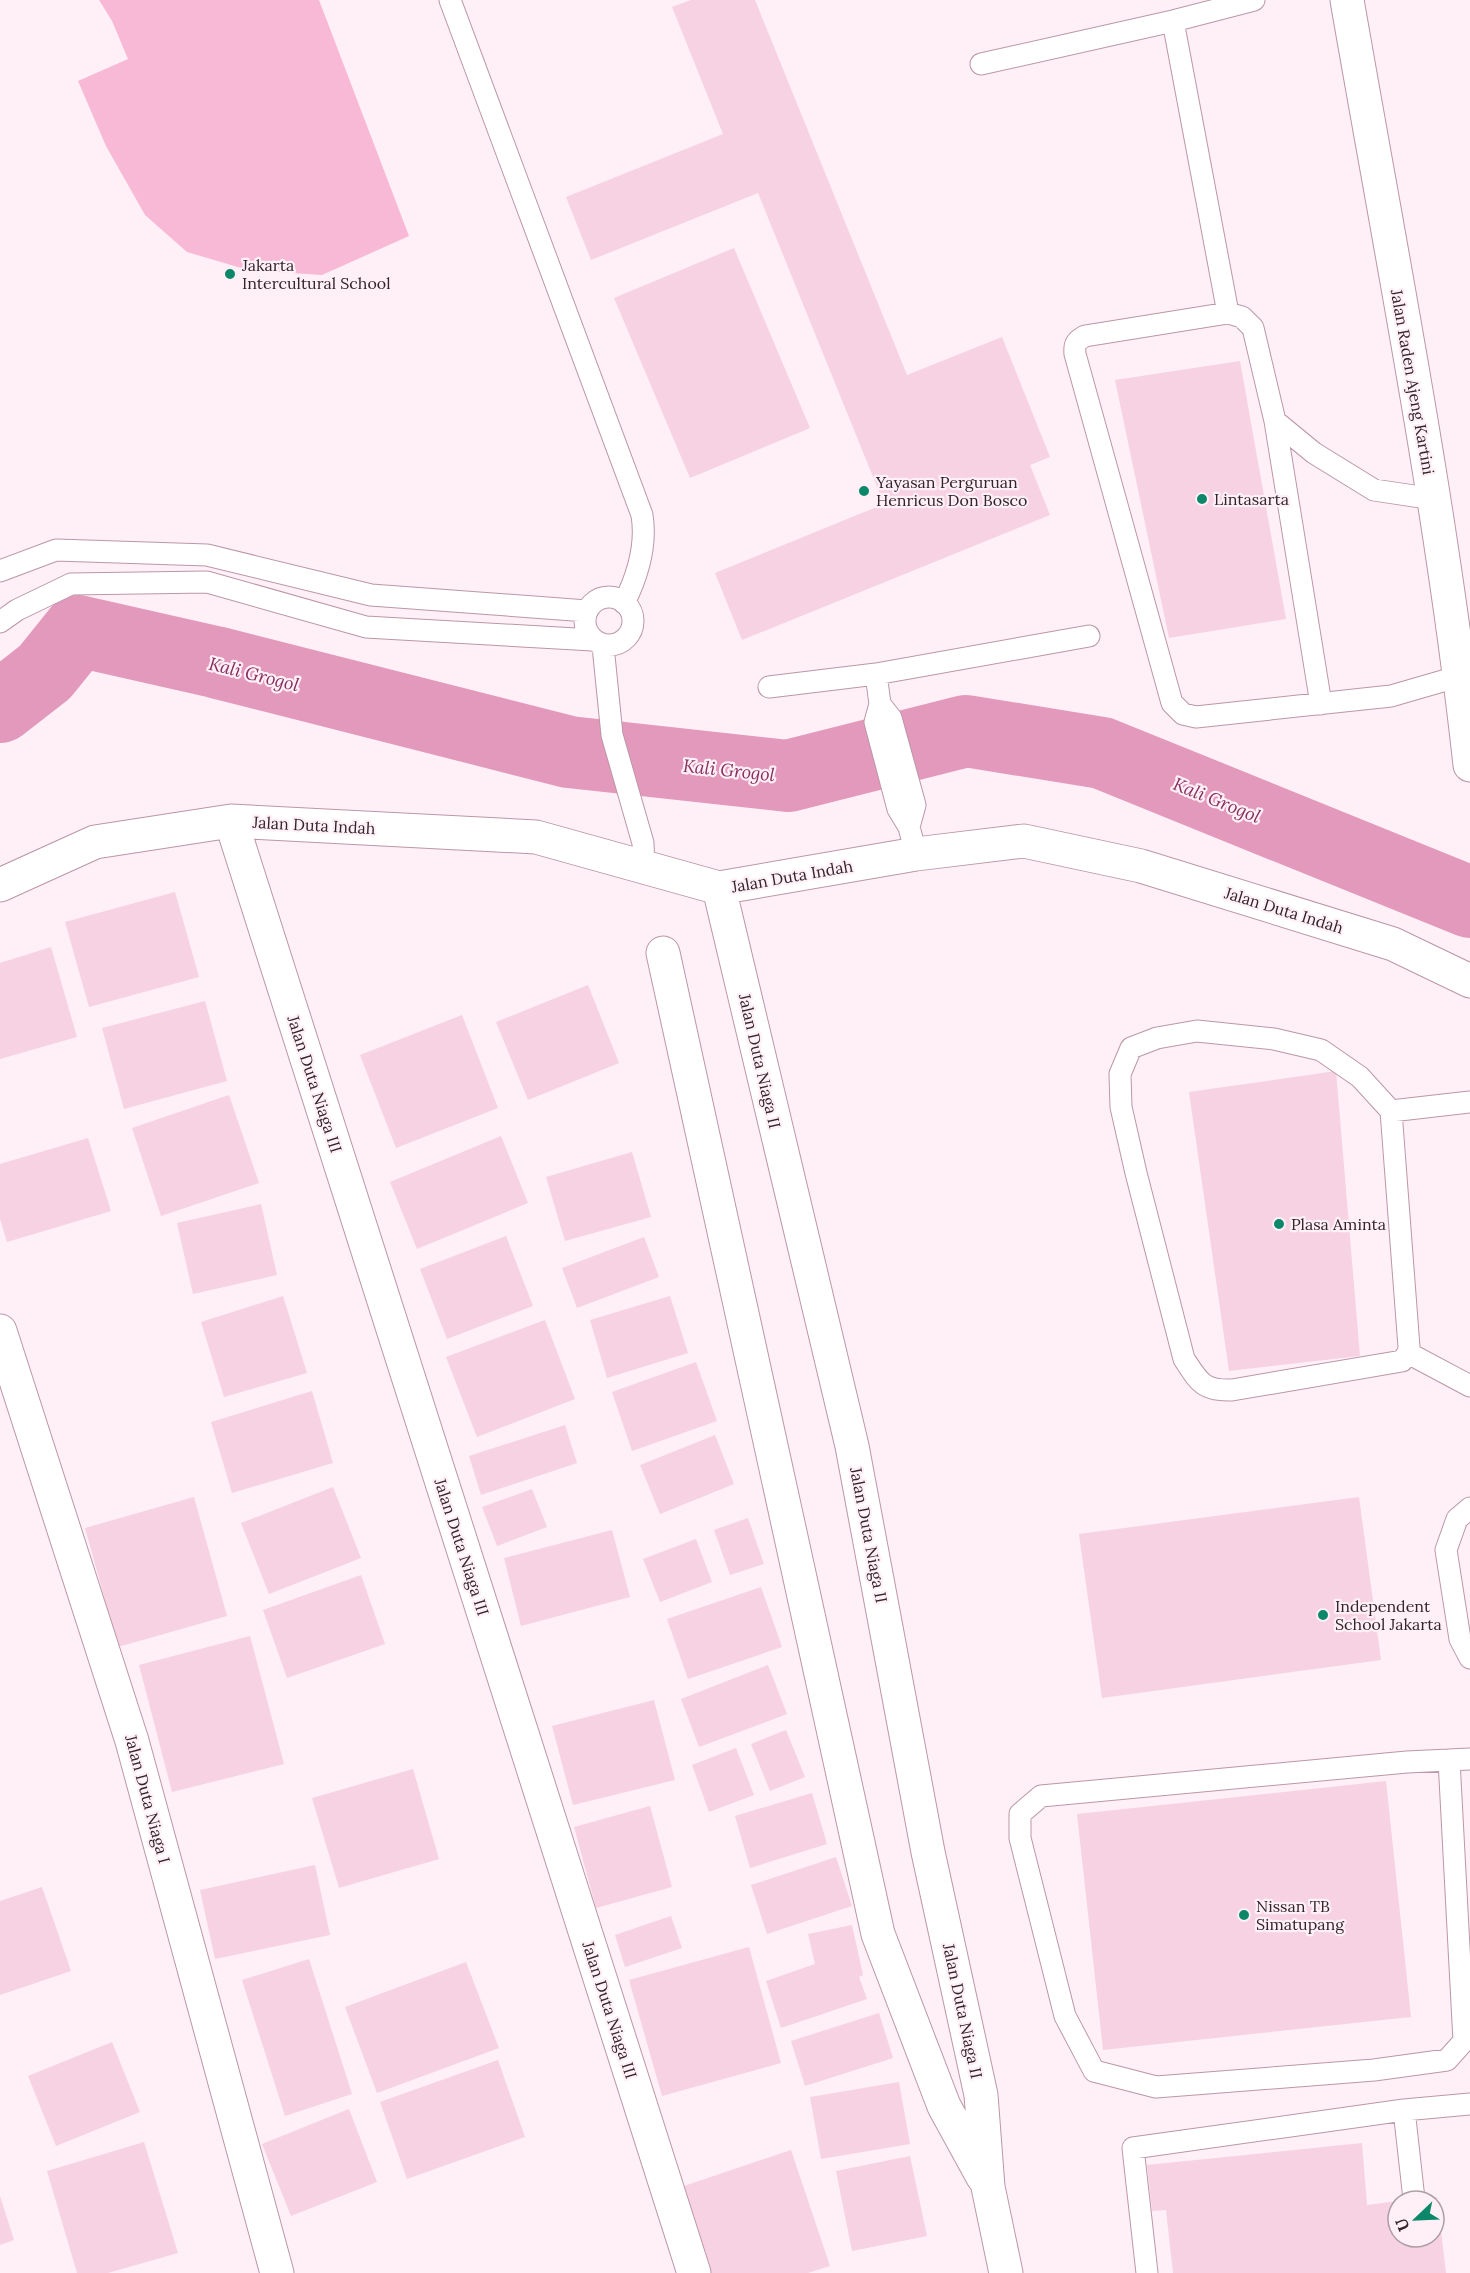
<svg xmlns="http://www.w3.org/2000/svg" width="1470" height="2273" viewBox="0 0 1470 2273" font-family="Lora,serif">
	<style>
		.green { fill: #f8b9d6 }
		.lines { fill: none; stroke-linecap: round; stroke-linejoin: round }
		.river { stroke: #e399bc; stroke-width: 72 }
		.building { fill: #f7d2e2 }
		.lane-casing { stroke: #bb97a7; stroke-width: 23 }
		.street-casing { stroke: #bb97a7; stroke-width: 35 }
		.highway-casing { stroke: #bb97a7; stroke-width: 35 }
		.lane { stroke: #fff; stroke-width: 21 }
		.street { stroke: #fff; stroke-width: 33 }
		.highway { stroke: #fff; stroke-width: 33 }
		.poi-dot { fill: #0d8769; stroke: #ffeff6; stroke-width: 2 }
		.labels { text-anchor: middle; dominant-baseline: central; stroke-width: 4.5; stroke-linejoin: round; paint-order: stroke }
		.poi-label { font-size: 16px; fill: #32242b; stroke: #ffeff6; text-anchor: start }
		.street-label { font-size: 16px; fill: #32242b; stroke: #ffeff6 }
		.water-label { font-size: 18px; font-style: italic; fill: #862f5f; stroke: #ffeff6 }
	</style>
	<rect width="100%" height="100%" fill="#ffeff6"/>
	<path class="green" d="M99 0H319L409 236 322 275 248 270 187 252 145 215 106 146 78 81 128 59 112 21Z"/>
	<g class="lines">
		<path class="river" d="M0 707 45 672 78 631 215 662 569 752 788 776 966 731 1102 753 1470 902"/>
	</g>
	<path class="building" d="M691 0H755L907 375 1002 337 1050 457 1030 465 1050 515 742 640 715 573 884 504 758 193 591 260 566 197 723 134 672 7Z
		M734 248 810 428 690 478 614 298Z
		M1240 361 1286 619 1169 638 1115 380Z
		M175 892 199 977 89 1007 65 922Z
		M51 947 77 1037 0 1059V963Z
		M588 985 619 1063 528 1100 496 1022Z
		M205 1001 227 1081 124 1109 102 1028Z
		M462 1015 498 1108 396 1148 360 1055Z
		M1336 1071 1360 1356 1229 1371 1189 1092Z
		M229 1095 259 1183 161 1216 132 1128Z
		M501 1136 528 1203 417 1249 390 1182Z
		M88 1138 111 1211 7 1242 0 1219V1164Z
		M632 1152 651 1217 565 1241 546 1177Z
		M261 1204 277 1275 193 1294 177 1223Z
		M506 1236 533 1306 447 1339 420 1269Z
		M644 1237 659 1277 577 1308 562 1268Z
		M283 1296 307 1373 224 1397 201 1322Z
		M670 1296 688 1353 607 1378 590 1320Z
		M545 1320 575 1399 477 1437 446 1357Z
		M696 1362 717 1421 632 1451 612 1392Z
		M312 1391 333 1463 232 1493 211 1422Z
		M565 1425 577 1463 481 1495 469 1456Z
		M715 1435 734 1484 660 1514 640 1465Z
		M333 1487 361 1558 269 1594 241 1523Z
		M532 1489 547 1527 497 1546 482 1507Z
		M194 1497 227 1616 118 1647 85 1528Z
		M1359 1497 1381 1660 1102 1698 1079 1534Z
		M748 1518 764 1564 730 1575 714 1530Z
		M612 1530 630 1597 521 1626 504 1558Z
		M696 1539 712 1582 660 1602 643 1559Z
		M361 1575 385 1644 287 1678 263 1610Z
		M761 1587 782 1647 688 1679 667 1619Z
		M250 1636 284 1764 172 1792 139 1665Z
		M768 1665 787 1714 699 1747 681 1699Z
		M654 1700 675 1780 573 1805 552 1726Z
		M786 1730 805 1777 770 1791 751 1744Z
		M736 1748 754 1795 709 1812 692 1765Z
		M413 1769 439 1859 339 1888 312 1798Z
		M1386 1781 1411 2017 1103 2050 1077 1814Z
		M812 1793 827 1844 750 1868 735 1816Z
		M650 1806 672 1887 596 1908 574 1827Z
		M836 1857 852 1906 767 1934 751 1885Z
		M315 1865 330 1935 215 1959 200 1890Z
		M42 1887 71 1971 0 1995V1901Z
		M671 1916 682 1948 625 1967 615 1935Z
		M852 1925 863 1975 859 1977 867 1999 781 2028 766 1981 815 1964 808 1934Z
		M749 1947 781 2063 662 2096 629 1980Z
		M309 1959 352 2094 285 2116 242 1980Z
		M466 1962 499 2048 377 2093 345 2007Z
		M879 2013 893 2058 805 2086 791 2041Z
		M112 2042 140 2112 56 2146 28 2076Z
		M498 2060 525 2137 407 2179 380 2102Z
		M899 2082 910 2144 821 2159 810 2097Z
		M349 2109 377 2182 291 2216 262 2144Z
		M144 2142 178 2253 108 2273H77L47 2171Z
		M1362 2143 1367 2205 1398 2201V2237H1434V2201L1413 2199 1437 2197 1446 2273H1173L1166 2210 1152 2211 1147 2165Z
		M791 2150 830 2266 808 2273H710L681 2187Z
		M910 2156 927 2236 852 2251 836 2171Z
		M0 2196 14 2240 0 2245Z"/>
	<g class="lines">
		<defs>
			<path id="lane" d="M450 0 642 515C647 546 638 575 624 603
				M1173 21 1228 313
				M981 64 1173 21 1254 0
				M1275 421 1321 704
				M1434 499 1374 490 1314 453 1275 421 1253 328 1242 317 1228 313 1085 336C1076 341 1074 344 1075 354L1172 703 1183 714 1196 717 1391 696 1460 676
				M0 571 56 550 207 555 371 595 587 611
				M585 621a24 24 0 1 1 48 0a24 24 0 1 1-48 0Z
				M0 622 17 610 71 584 207 582 366 627 593 640
				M603 646 612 735 643 843 644 868
				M876 674 880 704 875 722 898 809 909 827 916 854
				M769 687 876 674 1089 636
				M880 704 891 718 915 805 909 827
				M1197 1031 1274 1039 1321 1050 1360 1077 1391 1111 1409 1347 1408 1353 1402 1361 1232 1390C1203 1391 1199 1382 1184 1359L1136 1173 1121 1107 1120 1074 1131 1048 1157 1038Z
				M1391 1111 1470 1102
				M1408 1353 1470 1386
				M1470 1508 1457 1519 1446 1550 1460 1639 1470 1658
				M1449 1760 1464 2041 1447 2060 1374 2070 1156 2087 1094 2071 1065 2016 1020 1838V1814L1041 1796 1407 1762 1470 1759
				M1404 2110 1414 2199
				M1147 2273 1133 2148 1404 2110 1470 2104"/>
			<path id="street" d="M231 821 694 2273
				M0 885 95 842 231 821 536 837 719 888 916 854 1024 841 1141 866 1393 944 1470 981
				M719 888 852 1446 928 1852 981 2095 988 2187 1006 2273
				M663 953 878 1934 944 2106 983 2177
				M0 1331 132 1741 277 2273"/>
			<path id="highway" d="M1347 0C1391 254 1442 509 1470 765"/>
		</defs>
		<use href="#lane" class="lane-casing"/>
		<use href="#street" class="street-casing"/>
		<use href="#highway" class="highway-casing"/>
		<use href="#lane" class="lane"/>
		<use href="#street" class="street"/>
		<use href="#highway" class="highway"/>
	</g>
	<g class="poi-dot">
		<circle cx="230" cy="274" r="6"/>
		<circle cx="864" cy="491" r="6"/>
		<circle cx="1202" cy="499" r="6"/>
		<circle cx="1279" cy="1224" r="6"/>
		<circle cx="1323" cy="1615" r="6"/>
		<circle cx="1244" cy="1915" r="6"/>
	</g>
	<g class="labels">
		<g class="poi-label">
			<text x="242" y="265">Jakarta<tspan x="242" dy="18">Intercultural School</tspan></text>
			<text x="876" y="482">Yayasan Perguruan<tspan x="876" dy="18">Henricus Don Bosco</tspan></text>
			<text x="1214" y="499">Lintasarta</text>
			<text x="1291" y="1224">Plasa Aminta</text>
			<text x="1335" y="1606">Independent<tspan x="1335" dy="18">School Jakarta</tspan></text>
			<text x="1256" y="1906">Nissan TB<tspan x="1256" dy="18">Simatupang</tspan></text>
		</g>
		<g class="street-label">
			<text transform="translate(1413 382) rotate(80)">Jalan Raden Ajeng Kartini</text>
			<text transform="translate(314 825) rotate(3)">Jalan Duta Indah</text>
			<text transform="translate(792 876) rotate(-10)">Jalan Duta Indah</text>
			<text transform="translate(1284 910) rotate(17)">Jalan Duta Indah</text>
			<text transform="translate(760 1061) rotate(77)">Jalan Duta Niaga II</text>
			<text transform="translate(315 1084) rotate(72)">Jalan Duta Niaga III</text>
			<text transform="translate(869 1535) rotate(79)">Jalan Duta Niaga II</text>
			<text transform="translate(462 1547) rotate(72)">Jalan Duta Niaga III</text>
			<text transform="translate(148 1799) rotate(75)">Jalan Duta Niaga I</text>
			<text transform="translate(610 2010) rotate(72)">Jalan Duta Niaga III</text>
			<text transform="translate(963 2011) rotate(78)">Jalan Duta Niaga II</text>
		</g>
		<g class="water-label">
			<text transform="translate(254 674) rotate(14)">Kali Grogol</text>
			<text transform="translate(729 770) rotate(6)">Kali Grogol</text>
			<text transform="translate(1217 800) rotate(22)">Kali Grogol</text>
		</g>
	</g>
	<g transform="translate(1416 2219) rotate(247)"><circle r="28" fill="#ffeff6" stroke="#ad9ea5" stroke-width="1.5"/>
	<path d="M0-4.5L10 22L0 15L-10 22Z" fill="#0d8769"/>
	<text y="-9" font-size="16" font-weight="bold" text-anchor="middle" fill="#32242b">U</text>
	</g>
</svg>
